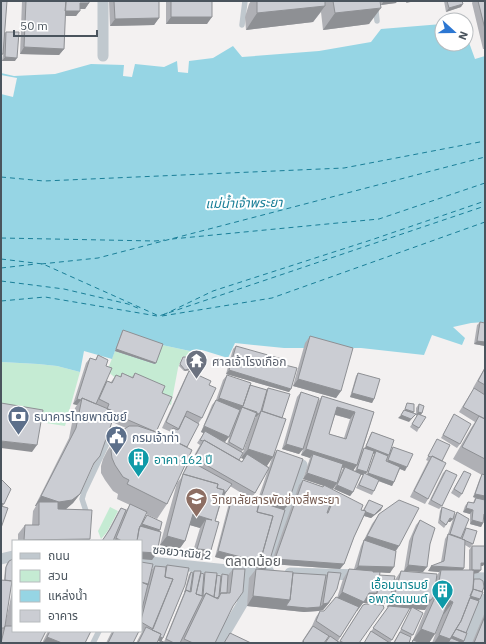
<svg xmlns="http://www.w3.org/2000/svg" width="486" height="644" viewBox="0 0 486 644" font-family="'IBM Plex Sans','Noto Sans Thai',sans-serif">
	<style>
		.green { fill: #c5ebd3 }
		.water { fill: #96d5e4 }
		.pier { fill: #f3f1f1 }
		.lines { fill: none; stroke-linecap: round; stroke-linejoin: round }
		.ferry { stroke: #1a7f98; stroke-width: 1; stroke-dasharray: 5 4; stroke-linecap: butt }
		.service { stroke: #c0c8ce; stroke-width: 5.5 }
		.minor { stroke: #c0c8ce; stroke-width: 11 }
		.wall { fill: #afb0b5; fill-rule: evenodd }
		.shaded-wall { fill: #8e9094 }
		.building { fill: #cbcdd3; stroke: #8e9094; fill-rule: evenodd }
		.labels { text-anchor: middle; dominant-baseline: central; stroke-width: 4; stroke-linejoin: round; paint-order: stroke }
		.worship-label { font-size: 12px; fill: #5b616d; stroke: #fff; text-anchor: start }
		.service-label { font-size: 12px; fill: #4e5e75; stroke: #fff; text-anchor: start }
		.culture-label { font-size: 12px; fill: #0d838f; stroke: #fff; text-anchor: start }
		.education-label { font-size: 12px; fill: #785e54; stroke: #fff; text-anchor: start }
		.street-label { font-size: 12px; fill: #4a545d; stroke: #fff }
		.water-label { font-size: 13px; font-style: italic; fill: #1a7f98; stroke: #fff }
		.quarter-label { font-size: 14px; fill: #5e6165; stroke: #fff }
	</style>
	<rect width="100%" height="100%" fill="#f3f1f1"/>
	<path class="green" d="M162 345 190 351 189 356 182 357 178 368 171 405 118 380 107 371 115 351 155 364Z
		M1 362 38 364 57 366 80 372 65 426 1 416Z
		M110 507 118 511 107 532 101 539 98 531Z"/>
	<path class="water" d="M442 24V44H466V37H467L475 59 485 56V322L471 323 453 327 465 338 462 345 432 335 424 355 361 348H284L235 343 228 358 202 350 190 351 162 345 155 364 115 351 112 359 84 351 80 372 57 366 38 364 1 362V73L14 76 55 74 91 64 124 65 123 76 132 77 135 64 164 67 177 61 178 72 188 73 189 61 213 58 233 46 242 57 319 51 371 42 381 29Z"/>
	<path class="pier" d="M1 75 17 78 13 97 1 94Z"/>
	<g class="lines">
		<path class="ferry" d="M1 177 44 181 344 168 485 141
			M1 238 155 241 165 240
			M172 239 379 219 485 183
			M1 259 43 264 159 316 485 206
			M41 264 98 258 485 157
			M1 268 36 264
			M1 281 64 289 128 304 140 309
			M1 301 45 297 157 316
			M163 315 213 291 374 239 485 201
			M162 316 272 298 485 222"/>
		<path class="service" d="M375 1 377 21
			M242 25 245 1
			M88 517 82 499 84 492 111 435 115 431 126 434
			M93 643 99 631"/>
		<path class="minor" d="M103 1V56
			M1 559 13 556
			M141 561 247 572H269
			M265 572 302 465
			M290 573 360 575
			M460 577 485 578
			M219 643 242 604 247 572
			M467 643 485 599"/>
	</g>
	<path class="wall" d="M1 1 4 34 6 32 15 61H2L3 54 1 56Z
		M22 1H89V3L85 9H80L76 16H65L64 49 59 55 20 54Z
		M109 1H159V18L154 25 110 26Z
		M166 1H212L207 24H166Z
		M251 1H380L369 24 323 30 321 12 313 22 246 30 245 17 249 4Z
		M380 1H397L396 3 381 5Z
		M444 1H462L461 7 446 12Z
		M473 1H485V49H483L472 3Z
		M480 322 485 346 474 344 477 325Z
		M123 330 155 364 115 351 122 331Z
		M310 336 341 391 336 398 293 386 305 343Z
		M236 346 281 364 291 389 289 392 226 374 233 349Z
		M98 355 106 366 104 385 107 381 111 382 116 375 120 377 122 373 132 377 135 373 162 393 156 432 168 437 171 432 162 428 186 376 189 371 209 385 202 418 198 424 187 447 167 504 157 519 146 514 144 520 147 515 159 531 152 560 141 559V541H102L107 533 118 512 121 508 126 510 130 505 117 499 118 494 113 491 105 480 101 473V466L103 459 107 451 117 436 126 428 112 422 100 456 92 467 80 494 73 503 66 509 90 539 88 541H18V534L25 525H32L33 511 36 506H35L69 438 75 408 77 405 73 404 86 363 90 358 95 360Z
		M183 357 191 370 184 371 179 366Z
		M485 367V500L483 523 481 527 470 524V514L463 512 465 506 468 502 473 503 475 498 473 497 480 478 482 475 453 459 471 428 475 422 459 412 474 388H473Z
		M358 373 374 399 372 403 350 397 356 376Z
		M227 375 250 385 267 390 268 388 282 418 274 454 277 450 284 510 268 566 265 570 215 557 229 503 232 498 257 504 258 503 257 502 268 470 255 493 251 499 230 486 224 496H223L204 560 191 558 200 528 190 525 185 541 178 551 160 545 177 483 181 478 187 464 190 461H191L200 445 197 443 204 433 201 432 212 405 216 400 223 380ZM255 417H256L254 420 241 458 244 459 242 462 239 460ZM233 426 227 444 221 440 225 442ZM272 458 269 467 267 466Z
		M301 392 317 403 322 396 374 412 362 452 364 448H365L370 435 372 432 394 440 386 461 391 450 393 447 405 471 400 469 392 486 378 481 374 491 372 495 356 488 363 475H361L353 492 350 496 334 489 336 484 333 489 327 487 361 510H363L369 500 381 510 371 518 364 516 354 537 344 564 340 569 271 564 299 485 303 480 323 487 324 486 303 479 310 458 301 455 303 449 299 454 282 449 297 397ZM335 415 350 419 344 438 329 434ZM373 454H374L367 474H366L367 472ZM357 465 355 471 353 470ZM342 468H343L337 481Z
		M419 404 422 413 421 415 419 428 417 432 410 427 417 416 416 415V408Z
		M454 414 460 444 457 448 441 438Z
		M437 439 428 499 425 504 410 497 428 461 426 460Z
		M446 470 442 506 439 509 428 504 443 473Z
		M464 471 462 494 459 498 451 493Z
		M442 507 453 519 450 522H448L444 528 438 523 440 511Z
		M457 512 460 538 461 539 464 531 466 528 473 544 470 548 465 545 464 568 463 570H469V550L472 546 483 566H481V570L478 573 474 574V579L479 601 466 633 464 641 463 643H432L443 614 429 643H411L413 640 428 604 425 610 416 609 413 635 411 637 409 643H393L399 633 411 609H409L390 643 370 633 388 607H387L390 597 385 604 363 603 357 611H356L338 641 339 642 363 605 359 643H325L329 637H328L324 643H301L312 626 316 617 320 611H324L337 598 343 579 349 569H354L361 546 372 524 379 514 399 546 396 551 390 573 379 572V575L394 581 401 571 437 576 439 572 428 571 441 562 445 539 448 534 454 516Z
		M420 520 430 544 423 572 404 571 409 541 416 525Z
		M13 559V587L11 586 5 625 12 592 13 591V631L1 643V580H4L5 569 7 563 9 561Z
		M141 562 152 569 155 566 165 567 167 565 162 641 164 642 184 593 189 574 191 572 193 573 194 571 201 573 204 574 205 572 221 576 222 574 228 575 233 569V606L215 643H160L161 642 158 641 157 643H136L142 632 139 631H141Z
		M256 569 293 573 326 575 328 572 333 596 329 603 323 610 318 611 304 612 247 606 249 578Z
		M485 612V643H472Z
		M48 631H91L85 643H42Z
		M112 631H139L133 643H106Z"/>
	<path class="shaded-wall" d="M384 1H397L396 3 381 5Z
		M407 1H415L406 3Z
		M80 3H89L85 9H76Z
		M463 4 461 7 446 12 449 8Z
		M325 6 313 22 246 30 257 13Z
		M381 8 369 24 323 30 335 13Z
		M65 11H80L76 16H62Z
		M171 17H212L207 24H166Z
		M159 18 154 25 110 26 115 19Z
		M24 47 64 49 59 55 20 54Z
		M5 57 17 58 15 61H2Z
		M477 341 485 342V346L474 344Z
		M116 349 156 363 155 364 115 351Z
		M192 368 191 370 184 371 185 370Z
		M229 370 291 389 289 392 226 374Z
		M298 379 341 391 336 398 293 386Z
		M352 393 374 399 372 403 350 397Z
		M219 398 243 406 239 411 215 403Z
		M77 399 81 400 77 405 73 404Z
		M337 407 355 412 350 419 333 414Z
		M242 408 259 414 256 417 241 412Z
		M405 409 414 412 411 416 403 412Z
		M418 412 422 413 420 416 416 415Z
		M416 414 409 422 398 418 401 415Z
		M204 426 229 437 225 442 201 432Z
		M1 441 37 445 32 452 1 448Z
		M286 444 303 449 299 454 282 449Z
		M366 446 389 455 386 459 376 451 374 454 364 450Z
		M248 449 273 457 266 467 241 458Z
		M306 449 357 465 353 471 345 467 343 468 312 459 313 454 310 458 301 455Z
		M388 460 407 467 405 471 386 463Z
		M357 469 367 472 364 476V473L363 475 354 473Z
		M307 473 337 483 333 489 303 479Z
		M368 473 394 482 392 486 366 476Z
		M181 483 226 492 224 496Z
		M337 485 353 492 350 496 334 489Z
		M80 494 73 503 66 509 53 512 39 502 36 506H35L41 496Z
		M475 494 485 496V500L473 497Z
		M261 497 287 506 283 511 257 502Z
		M1 503 4 504 1 508Z
		M383 506 381 510 371 518 361 515 363 511Z
		M466 508 473 510 470 514 463 512Z
		M193 514 212 520 206 519 200 528 186 524Z
		M450 518 453 519 450 522H448Z
		M472 520 483 523 481 527 470 524Z
		M142 524 160 530 155 537 139 530Z
		M167 536 185 541 178 551 160 545Z
		M367 536 399 546 392 556 364 540Z
		M116 538 122 541H114Z
		M90 539 88 541H23L24 540Z
		M197 549 211 550 204 560 191 558Z
		M218 551 260 562 268 566 265 570 215 557Z
		M141 552 157 553 152 560 141 559Z
		M275 559 344 564 340 569 271 564Z
		M481 563H485L483 566H479Z
		M408 565 427 567 423 572 404 571Z
		M358 566 394 567 390 573 354 571Z
		M431 566 464 568 460 573 441 570 439 572 428 571Z
		M472 570H481L478 573 469 574Z
		M342 592 377 593 389 597 385 604 363 603 357 611 335 602Z
		M469 595 480 599 476 605 466 601Z
		M253 596 290 600 320 607 323 604 333 596 329 603 323 610 318 611 304 612 247 606Z
		M394 598 431 600 425 610 387 607Z
		M449 600 453 602 444 614 440 613Z
		M421 629 435 634 429 643H418L412 641Z
		M151 633 163 638 161 642 148 637Z
		M439 635 452 636 464 641 463 643H434Z
		M47 637 62 643H43Z"/>
	<path class="building" d="M1 1H7L3 54H1Z
		M26 1H66L64 49 24 47Z
		M66 1H89V3H80V11H65Z
		M114 1H159V18L115 19Z
		M171 1H212V17H171Z
		M257 1H325V6L257 13Z
		M333 1H380L381 8 335 13Z
		M447 1H462L463 4 449 8Z
		M478 1H485V29Z
		M6 32H19L17 58 5 57Z
		M480 322 485 323V342L477 341Z
		M123 330 163 344 156 363 116 349Z
		M310 336 353 348 341 391 298 379Z
		M236 346 282 359 281 364 297 368 291 389 229 370Z
		M98 355 108 360 106 366 112 368 96 404 82 398 81 400 77 399 90 358 96 360Z
		M183 357H190L195 363 192 368 185 370 180 364Z
		M485 368V385L478 381Z
		M189 371 211 381 209 385 216 388 202 418 187 411 179 429 166 422Z
		M122 373 133 378 135 373 165 386 162 393 172 397 156 432 112 413 113 411 107 409 109 404 99 399 107 381 112 383 116 375 121 377Z
		M358 373 380 379 374 399 352 393Z
		M227 375 251 383 243 406 219 398Z
		M250 385 267 390 261 411 259 414 242 407V408L243 406Z
		M268 388 290 394 282 418 262 411Z
		M474 388 485 395V419L479 416 463 407Z
		M301 392 319 398 303 449 286 444Z
		M322 396 374 412 357 465 306 449ZM337 407 355 412 346 439 329 434Z
		M82 398 113 411 111 416 113 417 112 422 100 456 94 463 80 494 72 500 59 502 41 496 76 428Z
		M216 400 240 410 229 437 204 426Z
		M1 403 43 410 37 445 1 441Z
		M407 403 414 404V412L405 409Z
		M419 404 424 406 422 413 418 412Z
		M242 407 257 412 243 450 229 442Z
		M404 410 416 414 411 419 401 415Z
		M261 411 286 419 273 457 248 449Z
		M418 414 426 417 419 428 412 424Z
		M454 414 471 424 460 444 443 435Z
		M185 416 199 424 187 447 168 438 173 428 178 430Z
		M479 416 485 419V459L462 447Z
		M129 426H138L159 433 192 450 167 504 127 484 129 480 123 477 115 465 112 458 111 451 113 445 117 436 123 430Z
		M205 431 243 453 239 460 204 440 203 441 200 440Z
		M372 432 394 440 389 455 366 446Z
		M437 439 450 445 442 461 432 456 431 457 428 456Z
		M204 440 242 462 247 454 269 468 255 493 194 458Z
		M393 447 413 454 407 467 388 460Z
		M364 448 374 451 367 472 357 469Z
		M277 450 303 459 287 506 261 497Z
		M376 451 388 456 386 461 400 467 394 482 368 473Z
		M313 454 343 464 337 483 307 473Z
		M432 456 446 463 428 499 414 491Z
		M190 461 232 484 226 492H224V490L217 488 218 484 183 474Z
		M345 467 361 474 353 492 337 485Z
		M446 470 457 475 442 506 431 500Z
		M464 471 471 474 462 494 454 489Z
		M364 473 379 480 374 491 359 485Z
		M183 474 218 484 217 488 224 490 215 521 219 522 211 550 197 549 206 519 212 520 193 514 185 541 167 536Z
		M482 474 485 475V496L475 494Z
		M1 479 11 489 4 504 1 503Z
		M303 480 323 487 324 485 363 505 361 510 366 511 354 537 344 564 275 559ZM331 502 332 503 328 513H327Z
		M232 498 259 505 257 512 273 516 260 562 218 551Z
		M476 498 485 500V514H484L483 523 472 520 473 510 466 508 468 502 474 503Z
		M369 500 383 506 374 515 366 512 364 510Z
		M399 500 419 508 399 546 367 536 379 514Z
		M39 502H58V509L92 510 90 539 24 540 25 525H39Z
		M259 502 285 510 268 566 259 564 260 562 273 516 257 512Z
		M130 504 147 512 139 529 137 541H122L116 538Z
		M1 506 8 508 1 528Z
		M442 507 455 512 453 519 450 518 446 525 440 520Z
		M121 508 126 510 113 541H102L110 529Z
		M457 512 469 519 461 538 450 534Z
		M147 515 162 522 160 530 142 524Z
		M420 520 435 528 430 544 427 567 408 565 413 536Z
		M140 526 161 532 157 553 141 552V541H137L139 529Z
		M466 528 477 531 473 544 462 539Z
		M448 534 465 540 464 568 431 566 444 561Z
		M364 540 396 551 394 567 358 566Z
		M472 546H485V563H481V570H472Z
		M13 559V585L12 584V581L5 580 6 567 9 561Z
		M141 562 153 564 148 585 141 582Z
		M167 565 189 568 185 585 163 638 160 637 161 634 152 630 173 579 165 577Z
		M155 566 166 567 165 577 173 579 153 629 141 622V620Z
		M233 569H245L243 592 233 606 215 643H193L184 639 206 593 218 599 221 593H230Z
		M256 569 293 572 290 600 253 596Z
		M349 569 373 571V572H380L377 593H369L364 602 342 592Z
		M441 570H474L473 590 461 621 450 639 439 635 453 602 449 600 435 634 421 629 437 593Z
		M194 571H201L196 594 203 596 180 643H174L166 639 186 590 191 592Z
		M401 571 437 574 434 596 431 600 394 598Z
		M191 572 193 573 190 592 186 590 185 592Z
		M205 572 217 573 214 597 206 593 204 596H203Z
		M328 572 341 573 337 589 333 596 328 603 323 604Z
		M201 573 204 574 202 596 196 594Z
		M293 573 326 575 320 607 307 608 286 606 290 600Z
		M222 574 228 575 227 593H221L220 594Z
		M217 575 221 576 219 596 217 598 214 597Z
		M379 575 395 576 391 595 389 597 375 596 377 593Z
		M474 579H480L483 581 484 587 482 592 473 589Z
		M1 580 12 581 5 626 4 628H1Z
		M141 582 148 584 141 613Z
		M473 589 483 592 480 599 470 596Z
		M336 597 359 607 340 637 316 621 320 611H324Z
		M470 598 479 601 466 633 456 629 461 621Z
		M366 604 383 605 384 608 359 643H344L340 641 363 605Z
		M389 606 410 608 392 640 373 628Z
		M412 607 423 613 413 635 401 629Z
		M485 616V643H474Z
		M5 626H13V631H46L40 643H1Z
		M313 626 329 636 324 643H305L303 641Z
		M146 627 161 634 157 643H138Z
		M456 629 467 633 464 641 452 636Z
		M50 631H91L85 643H62L47 637Z
		M114 631H139L133 643H108Z
		M371 631 390 643H364Z
		M400 632 411 637 409 643H394Z
		M230 633 251 643H224Z
		M330 636 340 643H325Z
		M451 638 463 643 449 642 448 643Z
		M413 640 421 643H412Z
		M161 641 166 643H160Z"/>
	<defs>
		<symbol id="temple-pin" viewBox="-11 -11 22 30"><path d="M0 17L-7.5 6A9.5 9.5 0 1 1 7.5 6Z" fill="#6b7280" stroke="#fff"/><path d="M0-6L5-2H3V0L6.5 2.5H4V6H1.5V3h-3V6H-4V2.5H-6.5L-3 0V-2H-5Z" fill="#fff"/></symbol>
		<symbol id="bank-pin" viewBox="-11 -11 22 30"><path d="M0 17L-7.5 6A9.5 9.5 0 1 1 7.5 6Z" fill="#5c6f8a" stroke="#fff"/><path d="M-6-4H6V4H-6ZM0-2.3a2.3 2.3 0 1 0 0 4.6a2.3 2.3 0 1 0 0-4.6Z" fill="#fff"/></symbol>
		<symbol id="civic-pin" viewBox="-11 -11 22 30"><path d="M0 17L-7.5 6A9.5 9.5 0 1 1 7.5 6Z" fill="#5c6f8a" stroke="#fff"/><path d="M-.6-6.5H3V-4.5H.6V-3L4-1V1h2V6H-6V1h2V-1L-.6-3ZM-1.2 2.5V6h2.4V2.5Z" fill="#fff"/></symbol>
		<symbol id="building-pin" viewBox="-11 -11 22 30"><path d="M0 17L-7.5 6A9.5 9.5 0 1 1 7.5 6Z" fill="#0f9aa8" stroke="#fff"/><path d="M-4-6H4V6H1V3H-1V6H-4ZM-2.5-4.3h1.7v1.8h-1.7ZM.8-4.3h1.7v1.8H.8ZM-2.5-1h1.7V.8h-1.7ZM.8-1h1.7V.8H.8Z" fill="#fff"/></symbol>
		<symbol id="university-pin" viewBox="-11 -11 22 30"><path d="M0 17L-7.5 6A9.5 9.5 0 1 1 7.5 6Z" fill="#8d6e63" stroke="#fff"/><path d="M0-5L7-2L0 1L-7-2ZM-4 1L0 2.5L4 1V4Q0 6-4 4Z" fill="#fff"/></symbol>
	</defs>
	<g fill-rule="evenodd">
		<use href="#temple-pin" x="184" y="348" width="25" height="34"/>
		<use href="#bank-pin" x="6" y="404" width="25" height="34"/>
		<use href="#civic-pin" x="104" y="424" width="25" height="34"/>
		<use href="#building-pin" x="126" y="446" width="25" height="34"/>
		<use href="#university-pin" x="184" y="486" width="25" height="34"/>
		<use href="#building-pin" x="430" y="578" width="25" height="34"/>
	</g>
	<g class="labels">
		<g class="worship-label">
			<text x="212" y="361">ศาลเจ้าโรงเกือก</text>
		</g>
		<g class="service-label">
			<text x="34" y="416">ธนาคารไทยพาณิชย์</text>
			<text x="132" y="437">กรมเจ้าท่า</text>
		</g>
		<g class="culture-label">
			<text x="154" y="459">อาคา 162 ปี</text>
			<text x="428" y="584" text-anchor="end">เอื้อมนารมย์<tspan x="428" dy="14">อพาร์ตเมนต์</tspan></text>
		</g>
		<g class="education-label">
			<text x="212" y="499">วิทยาลัยสารพัดช่างสี่พระยา</text>
		</g>
		<g class="street-label">
			<text transform="translate(182 552) rotate(6)">ซอยวาณิช 2</text>
		</g>
		<g class="water-label">
			<text transform="translate(244 203) rotate(-1)">แม่น้ำเจ้าพระยา</text>
		</g>
		<g class="quarter-label">
			<text x="253" y="561">ตลาดน้อย</text>
		</g>
	</g>
	<rect width="486" height="644" fill="none" stroke="#4a545d" stroke-width="4"/>
	<rect x="12" y="540" width="130" height="92" fill="#ffffff" stroke="#b7bbbe"/>
	<rect x="20" y="553" width="20" height="6" fill="#c0c8ce" stroke="#b7bbbe"/>
	<text x="48" y="560" font-size="12" fill="#4a545d">ถนน</text>
	<rect x="20" y="570" width="20" height="12" fill="#c5ebd3" stroke="#b7bbbe"/>
	<text x="48" y="580" font-size="12" fill="#4a545d">สวน</text>
	<rect x="20" y="590" width="20" height="12" fill="#96d5e4" stroke="#b7bbbe"/>
	<text x="48" y="600" font-size="12" fill="#4a545d">แหล่งน้ำ</text>
	<rect x="20" y="610" width="20" height="12" fill="#cbcdd3" stroke="#b7bbbe"/>
	<text x="48" y="620" font-size="12" fill="#4a545d">อาคาร</text>
	<g transform="translate(454 32) rotate(111)"><circle r="19" fill="#ffffff" stroke="#b7bbbe"/>
	<path d="M0-3L7 15L0 10L-7 15Z" fill="#2c77d2"/>
	<text y="-6" font-size="11" font-weight="bold" text-anchor="middle" fill="#4a545d">N</text>
	</g>
	<path d="M14 30v6h83v-6" fill="none" stroke="#4a545d" stroke-width="2"/>
	<text x="20" y="30" font-size="12" fill="#4a545d" stroke="#ffffff" stroke-width="3" paint-order="stroke">50 m</text>
</svg>
